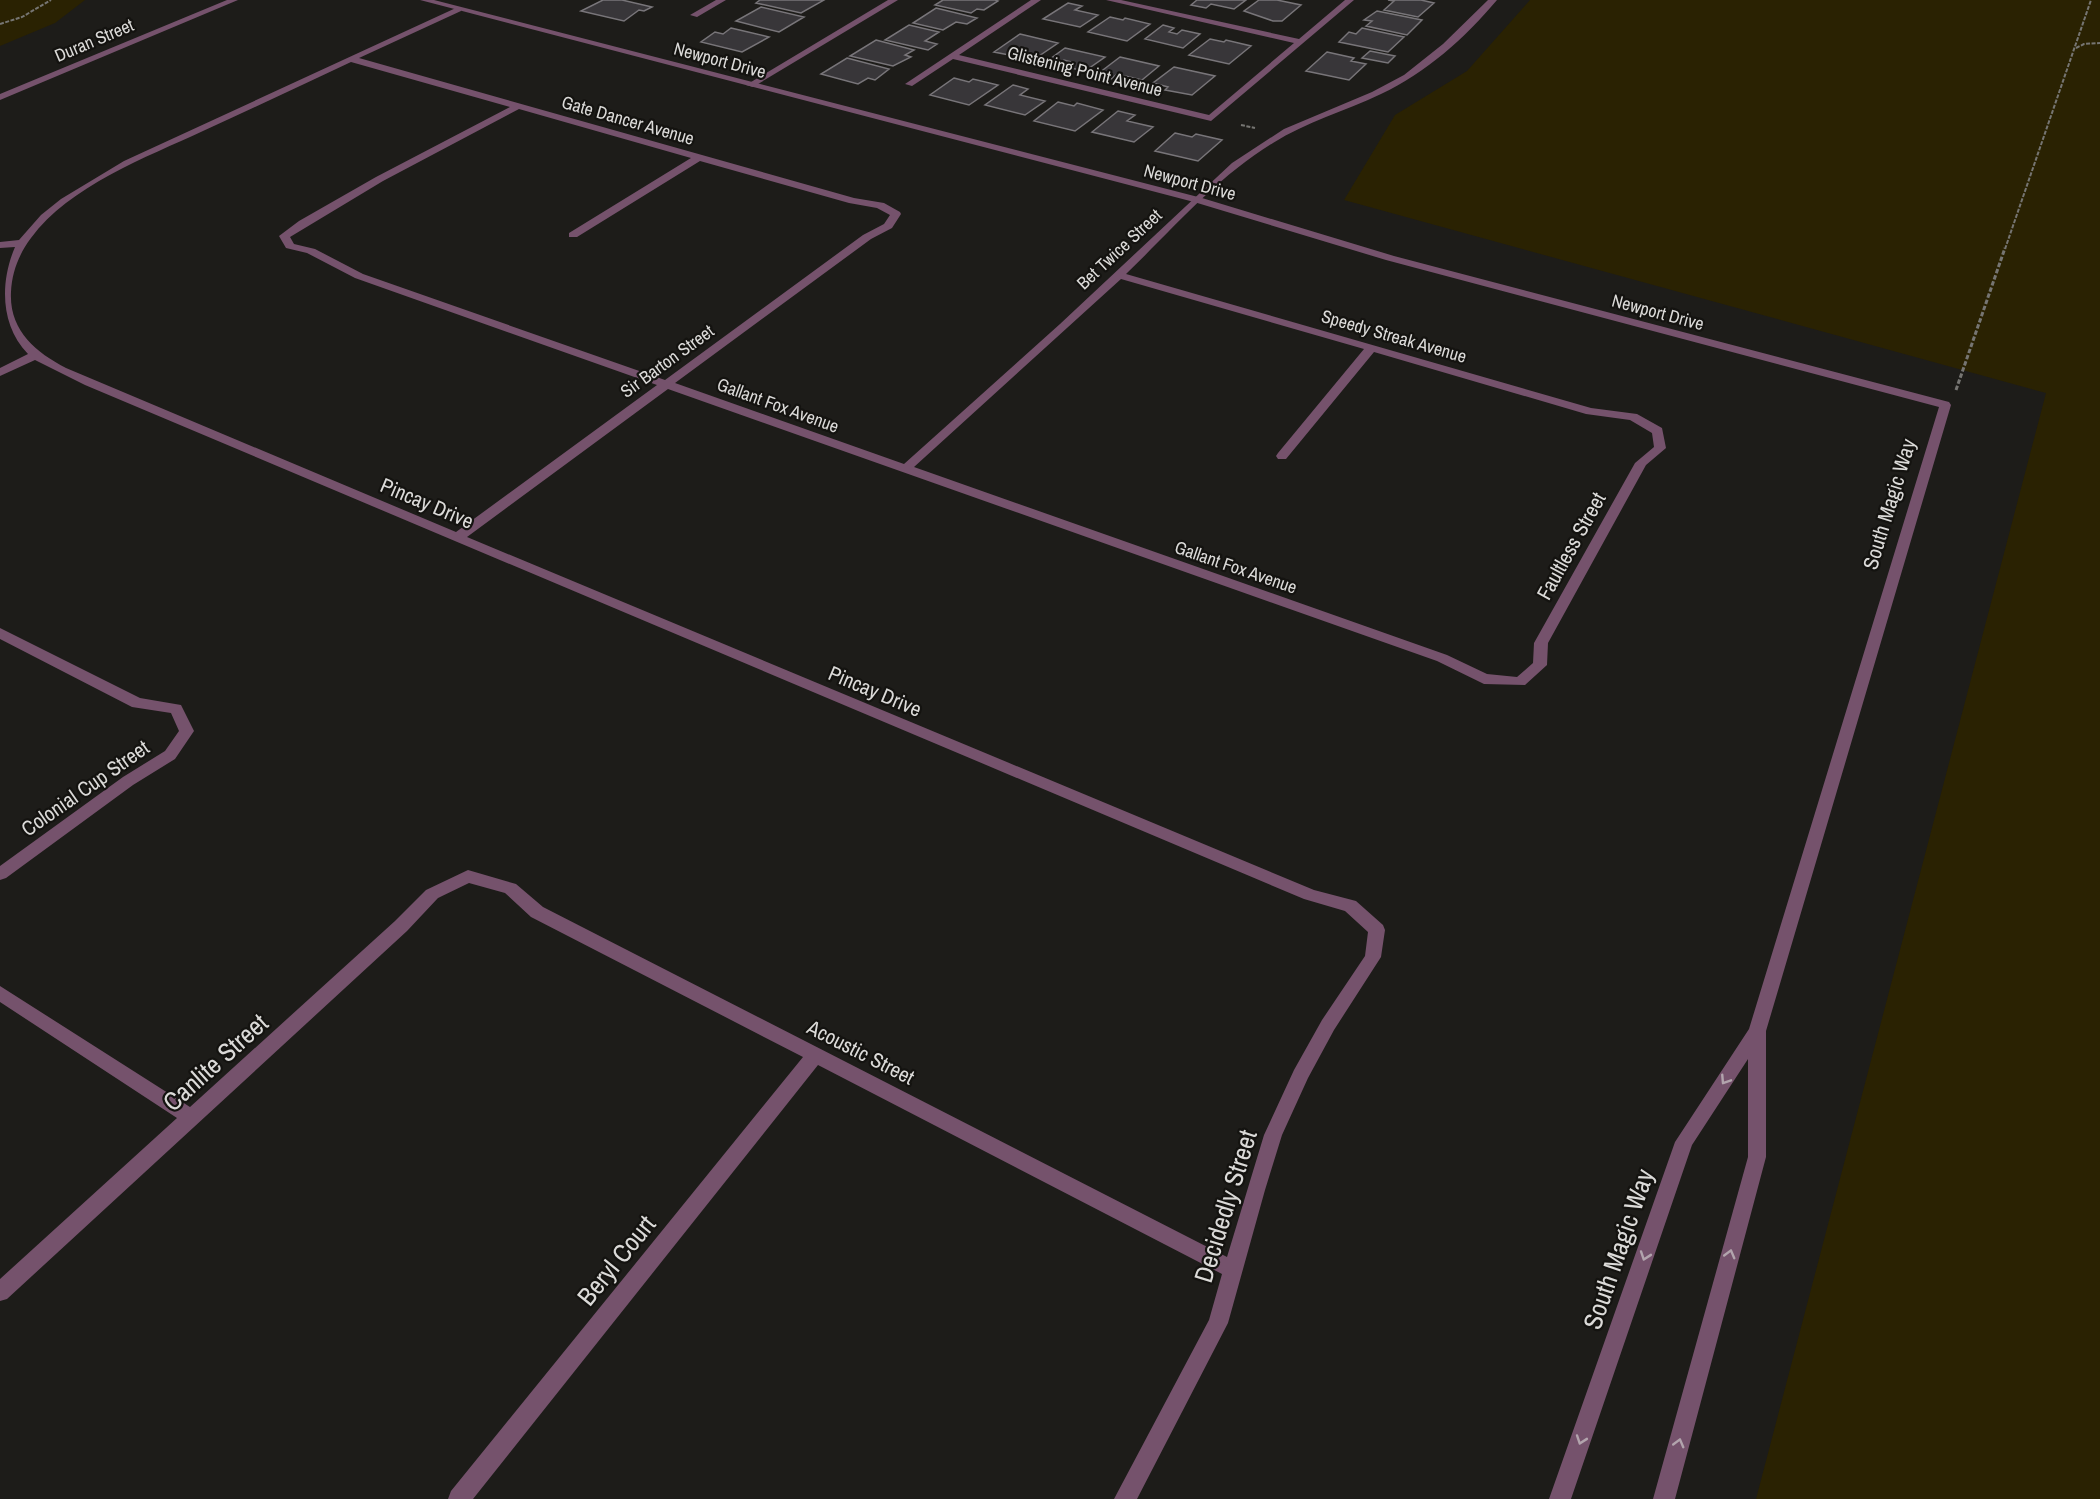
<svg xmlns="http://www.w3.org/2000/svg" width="2100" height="1499" viewBox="0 0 2100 1499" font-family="'Archivo Narrow',sans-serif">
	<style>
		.sand { fill: #2a2202 }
		.building { fill: #383639; stroke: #787579; stroke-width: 1.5 }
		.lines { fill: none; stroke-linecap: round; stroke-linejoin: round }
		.path-far1 { stroke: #767572; stroke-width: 2; stroke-dasharray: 4 1.5; stroke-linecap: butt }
		.path { stroke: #767572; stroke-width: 3; stroke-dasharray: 4.5 2; stroke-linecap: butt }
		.minor { fill: #75526c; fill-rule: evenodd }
		.tertiary { fill: #75526c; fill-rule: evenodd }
		.oneway { stroke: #b2a4ad }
		.labels { text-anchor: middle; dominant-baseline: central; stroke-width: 4.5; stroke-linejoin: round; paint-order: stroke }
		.far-street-label { font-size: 18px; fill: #dbdad8; stroke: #141310 }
		.street-label { font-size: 21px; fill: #dbdad8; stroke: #141310 }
		.near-street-label { font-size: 26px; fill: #dbdad8; stroke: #141310 }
	</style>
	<rect width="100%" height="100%" fill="#1d1c19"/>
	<path class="sand" d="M0 0H85L55 23 0 46Z
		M1530 0H2100V1499H1756L2046 393 1344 200 1395 115 1467 71Z"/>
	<path class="building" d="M603 0H622L652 7 644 11 639 10 624 21 581 11Z
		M760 0H824L801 13 756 3Z
		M943 0H995L998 1 984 10 977 9 971 13 935 5Z
		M1197 0H1246L1234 9 1211 4 1206 8 1191 5Z
		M1259 0H1277L1301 5 1282 21H1273L1244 11Z
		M1388 0H1421L1434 3 1418 17 1384 10 1394 1Z
		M1068 3 1082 6 1075 10 1098 15 1080 27 1043 19Z
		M761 7 804 17 779 32 736 21Z
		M936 8 977 18 967 24 956 22 943 30 913 23Z
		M1377 11 1422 20 1407 35 1366 26 1372 21 1364 20Z
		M1110 17 1123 20 1125 18 1150 24 1127 41 1088 32Z
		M909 25 939 32 925 41 937 44 928 50 885 40Z
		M1163 25 1174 28 1169 32 1177 34 1182 30 1200 34 1183 48 1145 39Z
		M731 28 769 37 742 52 701 42 715 32 723 34Z
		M1362 28 1404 37 1388 52 1339 42 1349 32 1356 34Z
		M1020 34 1058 43 1039 56 1016 50 1009 55 994 52Z
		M1210 39 1224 42 1226 40 1251 46 1229 64 1189 55Z
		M876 40 914 50 905 55 911 57 893 66 850 56Z
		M1065 48 1105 57 1085 71 1066 67 1072 62 1064 60 1057 65 1046 62Z
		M1370 51 1395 56 1388 63 1362 58Z
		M1327 52 1354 58 1351 61 1366 64 1349 80 1306 71Z
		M1120 57 1159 66 1142 80 1117 74 1111 79 1095 76Z
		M847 58 889 69 875 80 868 78 858 84 821 74Z
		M1174 67 1215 76 1192 95 1165 90 1168 87 1153 83Z
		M954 78 969 82 973 79 998 85 969 105 930 95Z
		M1013 85 1028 89 1020 95 1045 101 1025 115 985 105Z
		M1058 102 1074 106 1077 103 1103 110 1075 131 1034 121Z
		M1118 111 1135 115 1127 121 1153 127 1134 142 1092 132Z
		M1175 133 1192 137 1196 134 1222 140 1198 161 1155 151Z"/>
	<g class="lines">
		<path class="path-far1" d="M0 24 22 17 51 0
			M2076 48 2084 44 2100 43
			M1241 125 1255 128
			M2005 249 2091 0"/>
		<path class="path" d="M1956 390 2005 248"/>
		<path class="minor" d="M227 0H238L0 100V94Z
			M716 0H726L697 17 690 15Z
			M888 0H898L753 87 746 85Z
			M1031 0H1041L959 55 1209 115 1294 43 1106 0H1121L1299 39 1345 0H1354L1211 121 953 59 912 86 905 84Z
			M1488 0H1497C1465 38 1426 73 1381 94 1345 111 1306 122 1273 143 1217 177 1173 229 1126 274L1591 408 1637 414 1662 428 1666 448 1646 465 1548 643 1547 665 1525 685 1484 684 1437 661 668 389 467 537 1314 890 1356 901 1383 925 1385 930 1381 957 1334 1030 1308 1078 1282 1135 1265 1190 1228 1323 1137 1499H1114L1209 1320 1222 1274 818 1065 473 1499H448L451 1491 803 1057 531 917 505 893 469 883 438 898 407 931 7 1299 0 1301V1279L177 1118 0 1002V986L190 1107 395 921 426 890 468 870 516 884 543 907 1227 1257 1264 1135 1294 1070 1322 1020 1365 956 1368 932 1345 911 1304 899 85 385 35 360 0 376V368L28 354C0 325 0 282 15 247L0 248V242L19 240 41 215 61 199 124 161 458 7H461V11L359 58 854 198 884 203 900 212 901 214 892 228 871 239 675 383 904 464 1060 324 1232 163 1284 129 1372 92 1404 75 1443 44ZM351 62 510 107 376 177 299 221 279 236 286 248 307 253 355 278 657 385 456 532 66 368C35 352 9 330 11 292 12 272 19 254 31 238 69 186 147 157 203 131 253 108 302 85 351 62ZM519 109 691 158 569 233V237H577L700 161 849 203 877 208 890 215 884 224 863 235 665 380 363 274 315 249 294 244 290 237 383 181ZM1121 279 1364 349 1278 453 1276 456 1278 459H1286L1374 352 1586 414 1630 420 1652 433 1654 447 1635 463 1534 643 1533 663 1517 677 1487 674 1447 655 914 467Z
			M0 628 140 698 181 705 194 731 175 759 133 785 6 878 0 880V866L123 777 165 751 179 731 171 713 132 707 0 639Z"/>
		<path class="tertiary" d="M420 0H434L1202 198 1394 256 1949 402 1951 405 1766 1031V1157L1675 1499H1653L1748 1157V1059L1692 1145 1571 1499H1549L1675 1142 1749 1029 1939 407 1386 260 1194 202Z"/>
	</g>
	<defs><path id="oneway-chevron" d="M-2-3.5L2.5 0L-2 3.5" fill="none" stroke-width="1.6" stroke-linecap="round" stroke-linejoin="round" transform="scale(1.5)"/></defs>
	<g class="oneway">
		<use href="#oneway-chevron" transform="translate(1725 1080) rotate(123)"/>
		<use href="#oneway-chevron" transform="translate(1730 1254) rotate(-75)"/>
		<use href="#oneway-chevron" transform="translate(1645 1256) rotate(109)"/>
		<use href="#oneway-chevron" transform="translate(1581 1440) rotate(109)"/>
		<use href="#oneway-chevron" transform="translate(1679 1443) rotate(-75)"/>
	</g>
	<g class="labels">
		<g class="far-street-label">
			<text transform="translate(94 40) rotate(-23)">Duran Street</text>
			<text transform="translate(720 60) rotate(15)">Newport Drive</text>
			<text transform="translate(1085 71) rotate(14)">Glistening Point Avenue</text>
			<text transform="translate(628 120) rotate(16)">Gate Dancer Avenue</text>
			<text transform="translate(1190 182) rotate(15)">Newport Drive</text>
			<text transform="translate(1119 249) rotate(-43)">Bet Twice Street</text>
			<text transform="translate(1658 312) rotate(15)">Newport Drive</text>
			<text transform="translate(1394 336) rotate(16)">Speedy Streak Avenue</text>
			<text transform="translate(667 361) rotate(-36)">Sir Barton Street</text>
			<text transform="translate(778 405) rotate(20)">Gallant Fox Avenue</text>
			<text transform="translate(1236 567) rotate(19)">Gallant Fox Avenue</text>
		</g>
		<g class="street-label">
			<text transform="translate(427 503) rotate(23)">Pincay Drive</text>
			<text transform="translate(1889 504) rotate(-73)">South Magic Way</text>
			<text transform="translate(1571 546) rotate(-61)">Faultless Street</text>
			<text transform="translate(875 691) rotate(23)">Pincay Drive</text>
			<text transform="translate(85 788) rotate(-35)">Colonial Cup Street</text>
			<text transform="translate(861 1052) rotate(27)">Acoustic Street</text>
		</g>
		<g class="near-street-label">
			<text transform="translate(215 1062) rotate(-42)">Canlite Street</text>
			<text transform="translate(1225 1206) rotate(-73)">Decidedly Street</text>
			<text transform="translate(1618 1249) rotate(-71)">South Magic Way</text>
			<text transform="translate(616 1260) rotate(-51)">Beryl Court</text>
		</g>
	</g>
</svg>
